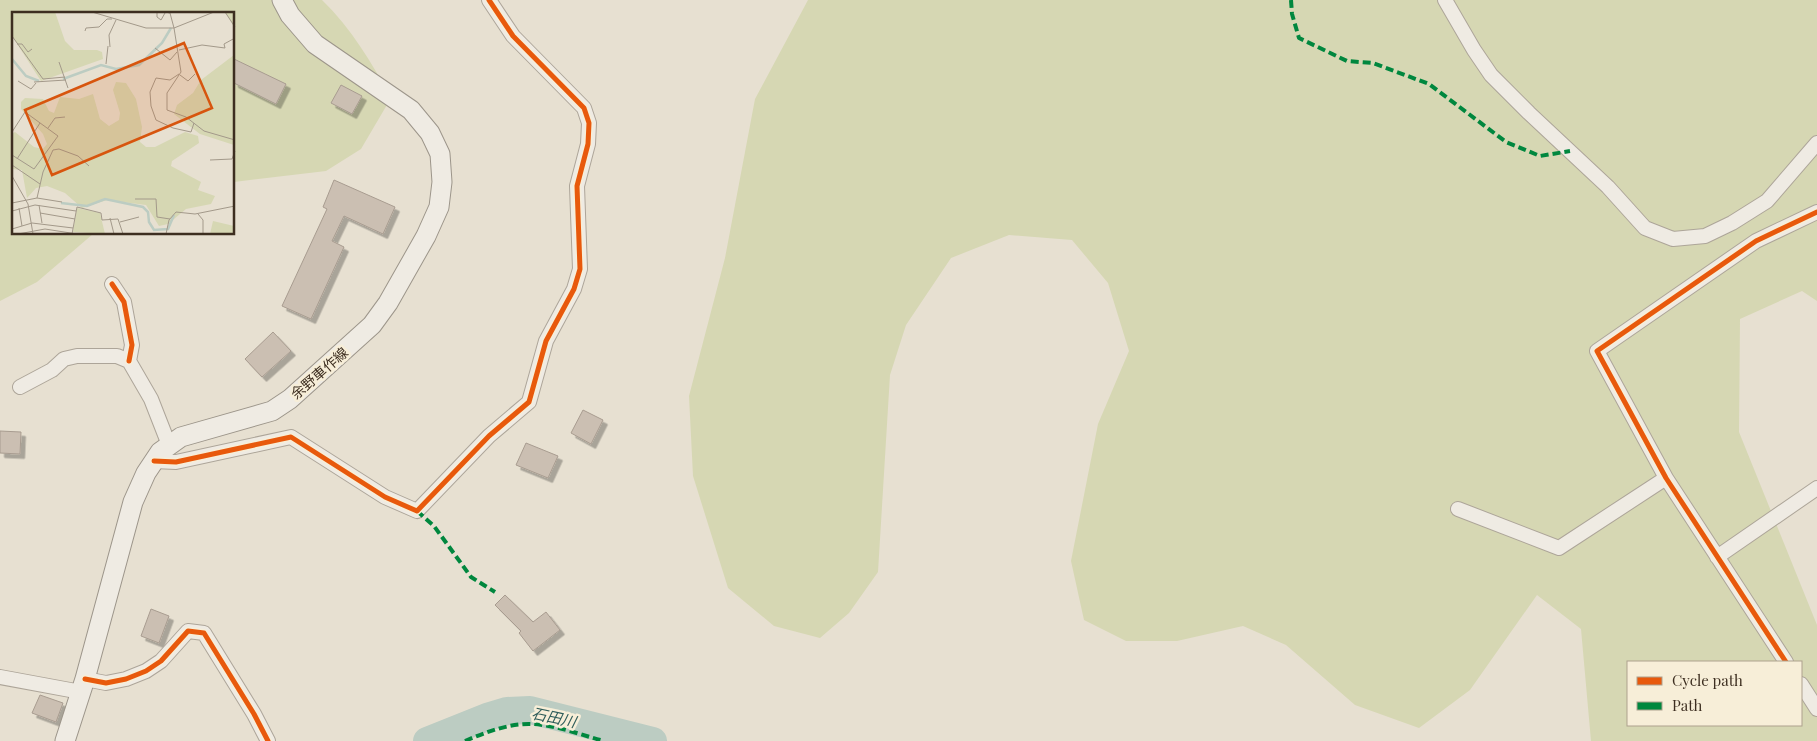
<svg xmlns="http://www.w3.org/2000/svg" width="1817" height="741" viewBox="0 0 1817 741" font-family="'Playfair Display','Noto Sans JP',serif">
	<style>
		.green { fill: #d6d7b3; fill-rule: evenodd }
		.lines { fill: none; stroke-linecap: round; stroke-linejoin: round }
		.river { stroke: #bcccc2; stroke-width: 28 }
		.building { fill: #cbbfb2; stroke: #a89c90; filter: url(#shadow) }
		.street-casing { stroke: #ada599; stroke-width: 16 }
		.secondary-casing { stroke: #9c958a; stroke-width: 21 }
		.street { stroke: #efebe3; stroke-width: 14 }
		.secondary { stroke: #efebe3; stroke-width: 19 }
		.quiet { stroke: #00873e; stroke-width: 4; stroke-dasharray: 8 4; stroke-linecap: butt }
		.cycleway-casing { stroke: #f7eed8; stroke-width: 8 }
		.cycleway { stroke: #e8590c; stroke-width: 5 }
		.labels { text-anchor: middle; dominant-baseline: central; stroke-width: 5; stroke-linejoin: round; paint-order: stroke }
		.street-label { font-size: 14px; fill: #3d2e20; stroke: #f7eed8 }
		.water-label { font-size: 15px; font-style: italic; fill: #2f5d5a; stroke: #f7eed8 }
		.inset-river { fill: none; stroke: #bcccc2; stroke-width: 2.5 }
		.inset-road { fill: none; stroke: #a3998a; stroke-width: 1 }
		.view { fill: #d7550e; fill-opacity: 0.15; stroke: #d7550e; stroke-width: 2.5 }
		.inset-edge { fill: none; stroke: #3d2e20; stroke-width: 2.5 }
	</style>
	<defs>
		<filter id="shadow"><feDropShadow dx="4.5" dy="4.5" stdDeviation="0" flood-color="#0004"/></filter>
	</defs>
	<rect width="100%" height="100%" fill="#e7e0d1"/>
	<path class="green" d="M0 0H322C352 29 371 62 391 98L361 149 326 171 234 182V14H14V234H93L37 282 0 301Z
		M808 0H1817V301L1802 291 1740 319 1739 432 1817 625V741H1591L1581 629 1537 595 1470 690 1419 728 1355 705 1286 645 1243 626 1177 641H1126L1084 620 1071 561 1098 424 1129 351 1108 283 1072 240 1009 235 951 258 906 325 890 375 878 572 849 613 820 638 774 626 728 588 693 476 689 396 725 258 755 99ZM1628 662H1801V725H1628Z"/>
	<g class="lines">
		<path class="river" d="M427 741 487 717 507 711 530 710 653 741"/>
	</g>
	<path class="building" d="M234 59 286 84 276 104 234 83Z
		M341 85 362 96 352 114 331 103Z
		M334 180 395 207 383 234 344 216 332 241 344 247 311 319 282 306 327 209 323 207Z
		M273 332 291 351 262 377 245 359Z
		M583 410 603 420 591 444 571 433Z
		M0 431 21 432 20 454 0 453Z
		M526 443 558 456 548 478 516 465Z
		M505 595 533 622 546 612 560 630 533 651 519 633 521 631 495 605Z
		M151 609 169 616 159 643 141 636Z
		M40 695 63 703 56 722 32 713Z"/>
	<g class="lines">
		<defs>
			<path id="street" d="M1445 0 1474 50 1491 75 1529 113 1608 187 1645 228 1673 239 1705 236 1732 223 1767 201 1817 143
				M112 284 124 302 132 345 129 361
				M20 387 52 370 64 359 77 356H117L129 361 151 399 169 445
				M154 461 176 462 291 437 385 497 417 511 489 436 529 402 546 341 574 289 580 269 577 186 588 144 589 123 584 108 513 36 489 0
				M1458 509 1559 548 1666 478
				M1717 557 1817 488
				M1786 662 1666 478 1597 351 1756 241 1817 212
				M0 677 81 692
				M85 679 106 683 126 679 146 671 161 661 188 631 204 633 254 714 268 741
				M1801 684 1817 709"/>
			<path id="secondary" d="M65 741 85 679 133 502 146 473 160 452 181 437 272 411 290 399 372 325 388 303 426 236 439 207 442 182 440 154 430 133 411 110 315 44 290 15 282 0"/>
		</defs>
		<use href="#street" class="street-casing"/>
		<use href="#secondary" class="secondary-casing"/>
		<use href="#street" class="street"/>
		<use href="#secondary" class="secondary"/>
		<path class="quiet" d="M1291 0 1292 14 1299 38 1347 61 1373 63 1429 84 1506 142 1540 156 1570 151
			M417 511 434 526 471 577 495 592
			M465 741C486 732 510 723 532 724 556 725 581 735 604 741"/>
		<defs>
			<path id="cycleway" d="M112 284 124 302 132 345 129 361
				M154 461 176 462 291 437 385 497 417 511 489 436 529 402 546 341 574 289 580 269 577 186 588 144 589 123 584 108 513 36 489 0
				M1786 662 1666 478 1597 351 1756 241 1817 212
				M85 679 106 683 126 679 146 671 161 661 188 631 204 633 254 714 268 741"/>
		</defs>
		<use href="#cycleway" class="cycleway-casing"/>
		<use href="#cycleway" class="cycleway"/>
	</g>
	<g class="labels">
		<g class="street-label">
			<text transform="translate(319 373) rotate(-41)">余野車作線</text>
		</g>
		<g class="water-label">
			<text transform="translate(554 717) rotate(12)">石田川</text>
		</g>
	</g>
	<g transform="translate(12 12)">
		<rect width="222" height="222" fill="#e7e0d1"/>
		<path d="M5 0H43L53 29 62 38H85L90 40 91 47 29 69 0 24V3ZM213 0H222V133L188 122 162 102 165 93 181 81 189 68 222 43V15ZM104 70 114 71 124 87 130 115 128 130 134 135H143L173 120 186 124 187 131 160 149 159 154 189 170 186 178 203 184 199 192 174 197 156 212 147 214 134 193 95 188 70 196 53 181 35 174 24 176 15 186 10 158 0 157V122L3 120 22 135 31 137 35 132 31 122 9 97V90L13 86 31 87 37 99 42 101 48 85 67 87 81 82 88 107 97 114 107 108 108 101 101 78ZM65 196 88 201 93 222 61 220ZM201 209 222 214V222H198Z" fill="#d6d7b3"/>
		<path class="inset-river" d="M0 47 14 64 27 69M51 67 89 53 104 57 127 53 150 31 159 16M49 191 75 194 93 187 131 195 136 200 137 210 142 218 156 217 162 203"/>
		<path class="inset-road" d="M80 0 134 16H162L169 60 155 81V98L174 105 192 119 223 128M145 0V5L149 8 153 1M153 0 158 1 162 16 202 0M213 0 223 15M73 19 74 16 87 15 95 7H100M0 24 31 67 53 65M5 32H10L16 40 20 37M98 35 97 23 104 8M143 36 158 48 165 40M167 38 190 33 213 36 212 32 223 26M47 50 56 76M94 52 96 34M167 62 158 68 144 66 138 80 139 94 144 108 161 116 179 120 182 111M168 63 176 69 183 62M6 69 19 77 24 71M22 70 54 68M36 116 43 106 53 105M0 120 13 100 46 124 22 157 0 143M5 147 28 111M198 148 220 147 223 139M0 153 28 172M0 164 16 192 21 222M25 186 31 160 41 138 47 137 66 144 77 154M123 187H144L145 205 158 207M0 191 25 186 50 190M27 193 30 211M7 196 10 214M0 199 23 193 64 199M28 201 63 207M186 202 191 208V222M98 206 102 222M108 210 127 205M0 217 20 211 61 216M6 222 33 217 65 222M60 222 65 195 89 201 90 208 106 207 111 222M154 222 157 208 164 200 183 202 223 194"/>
		<path class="view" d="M172 31 200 96 40 163 13 98Z"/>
		<rect width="222" height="222" class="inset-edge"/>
	</g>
	<rect x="1627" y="661" width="175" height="65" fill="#f7eed8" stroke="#ada18e"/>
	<rect x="1637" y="677" width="25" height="8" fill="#e8590c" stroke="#ada18e"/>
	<text x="1672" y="686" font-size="15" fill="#3d2e20">Cycle path</text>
	<rect x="1637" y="702" width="25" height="8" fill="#00873e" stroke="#ada18e"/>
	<text x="1672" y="711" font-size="15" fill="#3d2e20">Path</text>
</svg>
